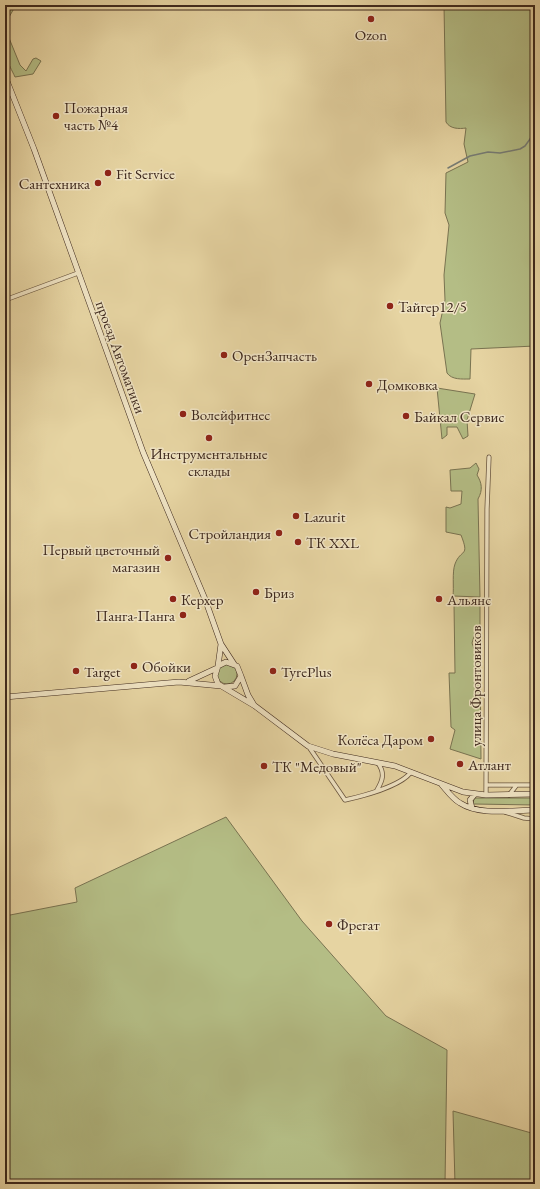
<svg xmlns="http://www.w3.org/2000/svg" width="540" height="1189" viewBox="0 0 540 1189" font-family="'EB Garamond',serif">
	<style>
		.green { fill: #b4bd85; stroke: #797351 }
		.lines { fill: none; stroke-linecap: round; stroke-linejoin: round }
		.stream { stroke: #777d76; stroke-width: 1.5 }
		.minor-casing { stroke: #68543e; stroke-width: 5 }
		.secondary-casing { stroke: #3e291d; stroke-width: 6 }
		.minor { stroke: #efe3c3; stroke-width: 3.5 }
		.secondary { stroke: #efe3c3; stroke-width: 5 }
		.poi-dot { fill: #8f2418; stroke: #efe3c3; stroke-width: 1.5 }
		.labels { text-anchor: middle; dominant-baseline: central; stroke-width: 3; stroke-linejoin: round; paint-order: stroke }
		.poi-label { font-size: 15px; fill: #3e291d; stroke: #efe3c3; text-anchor: start }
		.street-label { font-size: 15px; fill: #3e291d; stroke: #efe3c3 }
	</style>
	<rect width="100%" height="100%" fill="#e6d4a2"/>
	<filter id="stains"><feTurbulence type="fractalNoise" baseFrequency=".005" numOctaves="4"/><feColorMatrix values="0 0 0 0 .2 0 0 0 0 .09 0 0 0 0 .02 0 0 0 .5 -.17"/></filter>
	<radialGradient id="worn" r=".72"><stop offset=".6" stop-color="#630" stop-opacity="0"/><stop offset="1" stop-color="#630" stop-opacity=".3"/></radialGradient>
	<path class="green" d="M5 5H16L5 24Z
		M444 5H535V346L471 349 470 379C462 379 452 380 447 373L440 323 445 300 444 275 449 225 445 213 446 173 468 162 464 144 466 128C459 129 450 129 446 122Z
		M9 38 20 65 26 71 33 59 36 58 41 61 33 74 15 77C9 64 0 51 9 38Z
		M437 388 475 394 467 420 468 436 463 439 457 427H447V435L442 439Z
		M476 463 479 469 477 475C482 483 483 490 478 499L480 597 453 596C454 587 452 572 455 564 461 548 470 558 461 535L446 532V507L450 508 461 504 462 491H451L450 470 470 468Z
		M454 604H480V629L476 630 472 643 477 656H480L481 759 450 749 455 730 451 727 449 673H455Z
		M217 674a10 10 0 1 1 20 0a10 10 0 1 1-20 0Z
		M474 798H535V805L473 804Z
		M226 817 302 921 386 1016 447 1050 445 1184H5V916L77 902 75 888Z
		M453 1111 535 1134V1184H455Z"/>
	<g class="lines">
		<path class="stream" d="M448 168 470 156 488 152 500 153 520 149 525 146 535 132"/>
		<defs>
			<path id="minor" d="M5 300 78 273
				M309 747 345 800C363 796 401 786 411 772
				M486 785H535
				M377 790C383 780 385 773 378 763
				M486 795 487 509 489 457
				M509 795 516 786
				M505 812 524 818 535 819"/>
			<path id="secondary" d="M5 76 34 149 143 452 205 599 221 644 234 664
				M218 666 221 644
				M241 676 248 695 254 705
				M189 681 217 668
				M224 687 235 686 241 676 237 666 226 662 218 666 215 676 218 684 255 706 308 746 333 754 395 766 463 792 486 795 535 794
				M5 697 179 682 221 686
				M442 785C448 792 453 799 460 803 480 816 512 810 535 810
				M472 808 470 800 475 794"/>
		</defs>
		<use href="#minor" class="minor-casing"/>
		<use href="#secondary" class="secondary-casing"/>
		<use href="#minor" class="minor"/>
		<use href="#secondary" class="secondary"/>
	</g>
	<g class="poi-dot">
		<circle cx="371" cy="19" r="4"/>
		<circle cx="56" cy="116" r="4"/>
		<circle cx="108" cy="173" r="4"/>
		<circle cx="98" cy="183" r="4"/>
		<circle cx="390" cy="306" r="4"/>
		<circle cx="224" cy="355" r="4"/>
		<circle cx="369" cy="384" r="4"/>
		<circle cx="183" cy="414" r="4"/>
		<circle cx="406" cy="416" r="4"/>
		<circle cx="209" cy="438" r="4"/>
		<circle cx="296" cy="516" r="4"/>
		<circle cx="279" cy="533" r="4"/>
		<circle cx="298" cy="542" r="4"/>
		<circle cx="168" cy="558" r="4"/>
		<circle cx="256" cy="592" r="4"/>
		<circle cx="173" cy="599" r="4"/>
		<circle cx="439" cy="599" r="4"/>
		<circle cx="183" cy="615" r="4"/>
		<circle cx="134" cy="666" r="4"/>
		<circle cx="76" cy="671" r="4"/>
		<circle cx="273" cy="671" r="4"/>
		<circle cx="431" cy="739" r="4"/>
		<circle cx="460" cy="764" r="4"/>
		<circle cx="264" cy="766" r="4"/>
		<circle cx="329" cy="924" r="4"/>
	</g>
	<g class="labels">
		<g class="poi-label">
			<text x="371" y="34" text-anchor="middle">Ozon</text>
			<text x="64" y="107">Пожарная<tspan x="64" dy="17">часть №4</tspan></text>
			<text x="116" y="173">Fit Service</text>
			<text x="90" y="183" text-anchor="end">Сантехника</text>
			<text x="398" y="306">Тайгер12/5</text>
			<text x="232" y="355">ОренЗапчасть</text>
			<text x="377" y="384">Домковка</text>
			<text x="191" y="414">Волейфитнес</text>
			<text x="414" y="416">Байкал Сервис</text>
			<text x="209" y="453" text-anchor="middle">Инструментальные<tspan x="209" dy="17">склады</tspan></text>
			<text x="304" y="516">Lazurit</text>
			<text x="271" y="533" text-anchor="end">Стройландия</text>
			<text x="306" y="542">ТК XXL</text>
			<text x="160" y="549" text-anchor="end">Первый цветочный<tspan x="160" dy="17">магазин</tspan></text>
			<text x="264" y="592">Бриз</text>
			<text x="181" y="599">Керхер</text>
			<text x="447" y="599">Альянс</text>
			<text x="175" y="615" text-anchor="end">Панга-Панга</text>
			<text x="142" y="666">Обойки</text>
			<text x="84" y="671">Target</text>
			<text x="281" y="671">TyrePlus</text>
			<text x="423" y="739" text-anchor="end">Колёса Даром</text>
			<text x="468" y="764">Атлант</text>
			<text x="272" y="766">ТК "Медовый"</text>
			<text x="337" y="924">Фрегат</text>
		</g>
		<g class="street-label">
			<text transform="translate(121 357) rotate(70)">проезд Автоматики</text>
			<text transform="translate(475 686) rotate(-90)">улица Фронтовиков</text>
		</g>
	</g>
	<rect width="540" height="1189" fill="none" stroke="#e6d4a2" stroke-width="20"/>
	<rect x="6" y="6" width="528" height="1177" fill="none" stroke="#3e291d" stroke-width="2"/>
	<rect x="10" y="10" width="520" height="1169" fill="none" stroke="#3e291d"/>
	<rect width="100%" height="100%" filter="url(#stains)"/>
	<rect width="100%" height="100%" fill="url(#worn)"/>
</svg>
